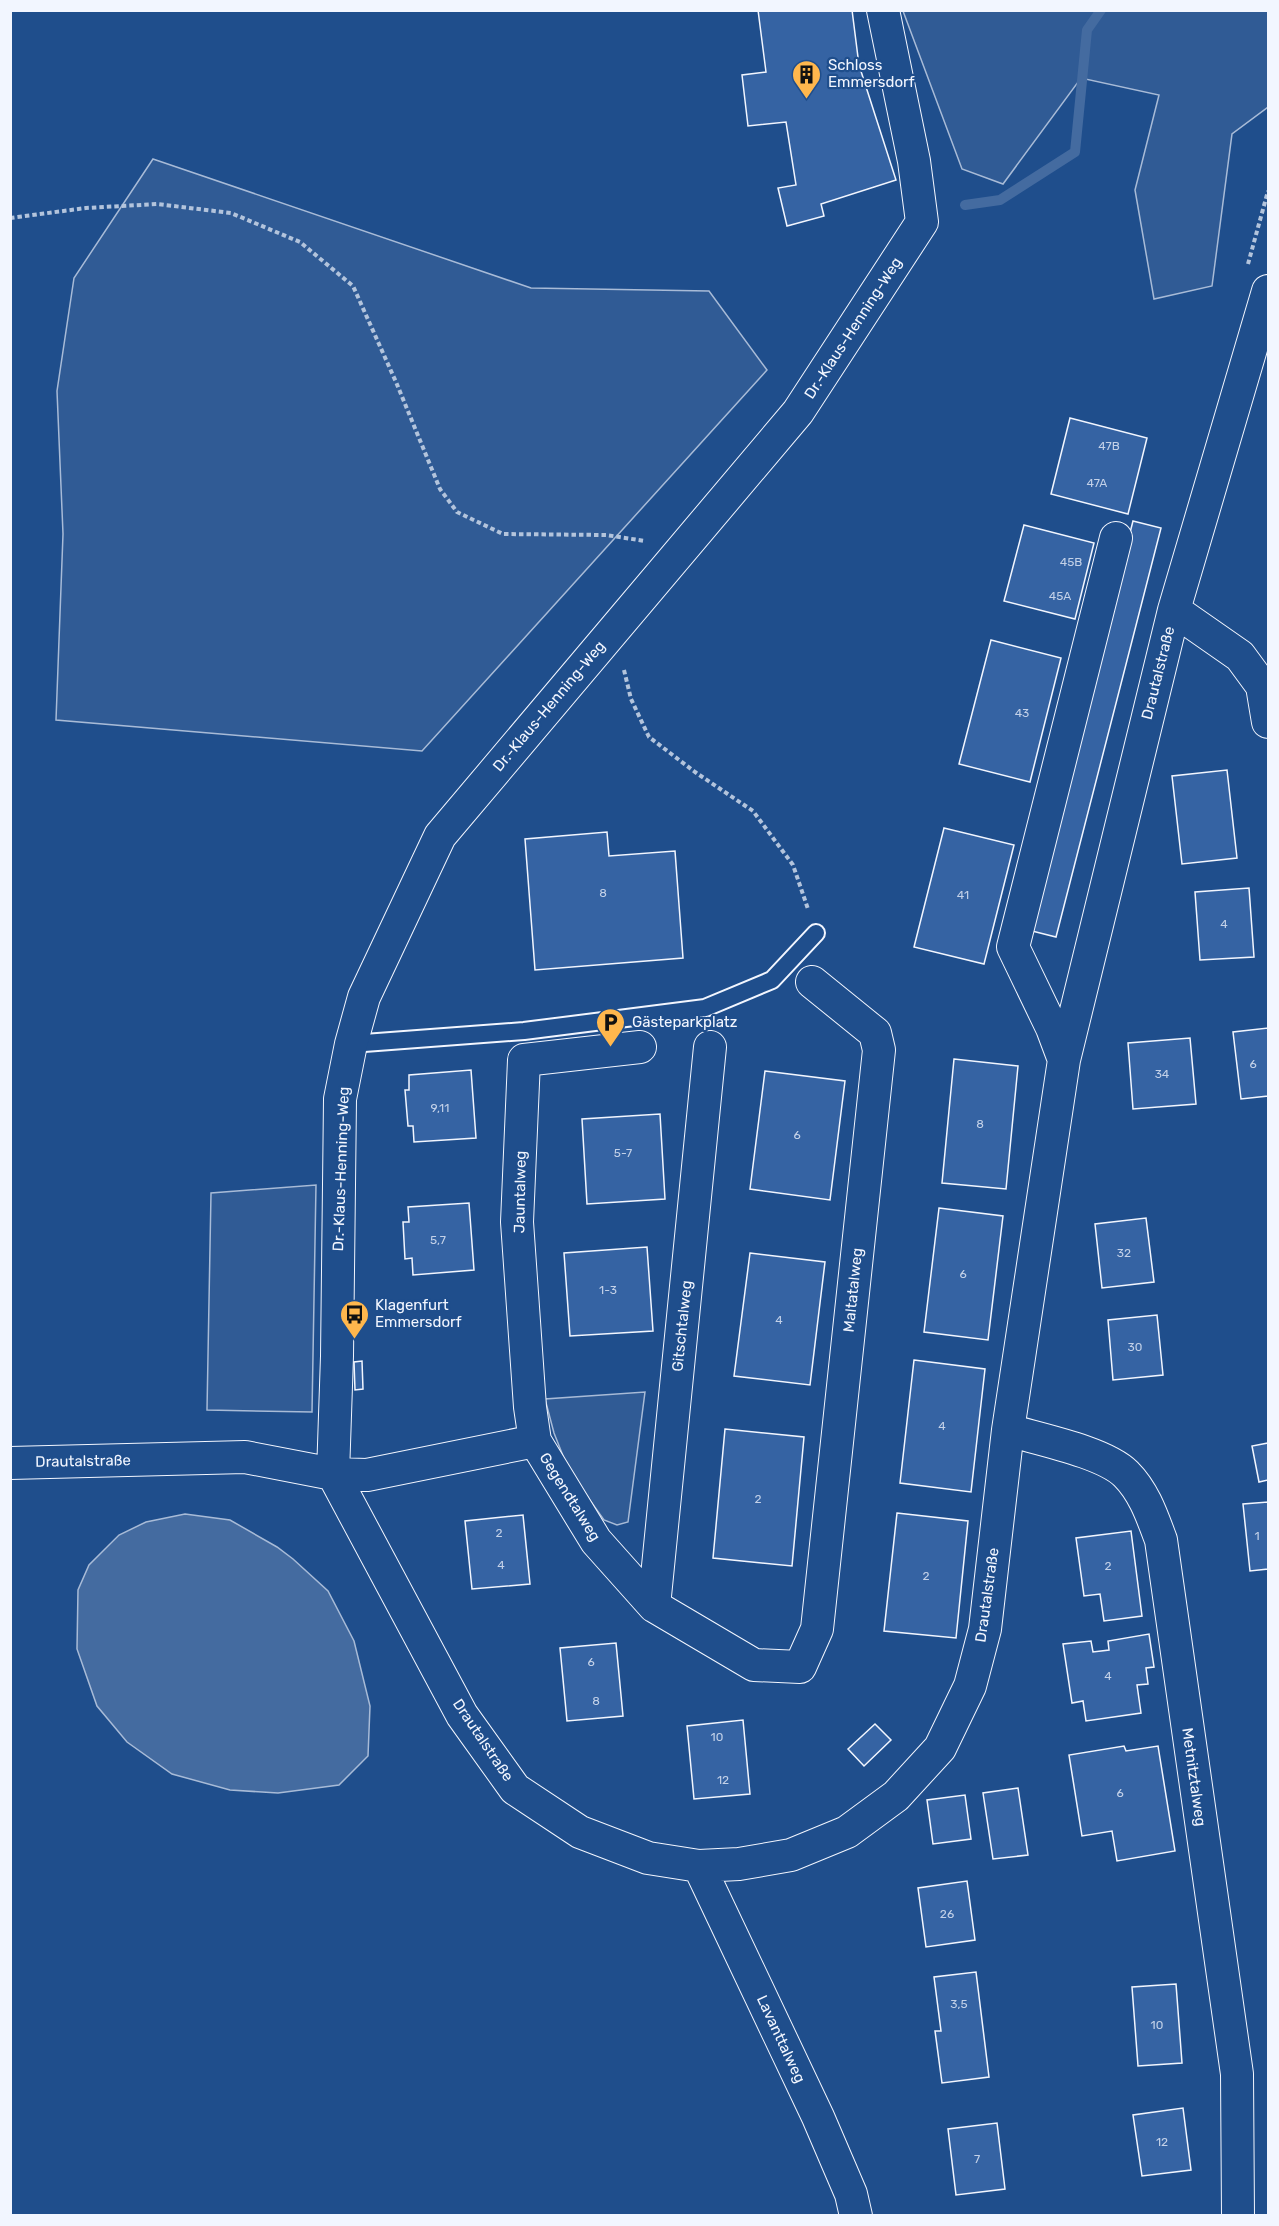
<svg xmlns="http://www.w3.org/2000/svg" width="1279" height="2226" viewBox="0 0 1279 2226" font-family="Rubik,sans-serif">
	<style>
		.built { fill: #305b95; stroke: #a8bbd7; stroke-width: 1.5 }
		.water { fill: #446ba0; stroke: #a8bbd7; stroke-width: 1.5 }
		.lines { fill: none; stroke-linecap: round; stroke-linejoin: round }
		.stream { stroke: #446ba0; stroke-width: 10 }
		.building { fill: #3563a3; stroke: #f2f6ff; stroke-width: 1.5 }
		.lane-casing { stroke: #f2f6ff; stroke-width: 20 }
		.street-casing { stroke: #f2f6ff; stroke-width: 34 }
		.path { stroke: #b3c4dc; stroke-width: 4; stroke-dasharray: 4.5 3; stroke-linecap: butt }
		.lane { stroke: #1f4e8c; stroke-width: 16 }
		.street { stroke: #1f4e8c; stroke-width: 32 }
		.labels { text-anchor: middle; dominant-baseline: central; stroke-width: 4.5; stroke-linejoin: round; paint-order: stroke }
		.number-label { font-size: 12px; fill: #c3d1e8 }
		.poi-label { font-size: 15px; fill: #f2f6ff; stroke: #1f4e8c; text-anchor: start }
		.street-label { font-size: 15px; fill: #f2f6ff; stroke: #1f4e8c }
	</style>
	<rect width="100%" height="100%" fill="#1f4e8c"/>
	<path class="built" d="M903 11H1268V107L1232 134 1212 286 1154 299 1135 190 1159 95 1081 78 1003 184 962 169Z
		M153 159 531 288 709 291 767 370 422 751 56 720 63 534 57 391 74 278Z
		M316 1185 312 1412 207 1410 211 1193Z
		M645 1392 628 1522 617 1525 604 1520 569 1471 554 1433 545 1399Z"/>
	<path class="water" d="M185 1514 230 1520 277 1547 293 1559 328 1591 354 1641 370 1706 368 1756 339 1785 278 1793 230 1790 172 1774 127 1742 97 1706 77 1649 78 1590 89 1565 119 1535 146 1522Z"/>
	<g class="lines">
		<path class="stream" d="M965 205 1000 200 1075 152 1087 30 1101 10"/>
	</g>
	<path class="building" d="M758 10H852L859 65 896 180 821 204 824 216 787 226 778 188 796 185 786 122 748 126 742 75 766 72Z
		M1070 418 1147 438 1128 514 1051 494Z
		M1133 521 1161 528 1056 937 1028 930Z
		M1024 525 1094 543 1075 619 1004 601Z
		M991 640 1061 658 1030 782 959 764Z
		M1227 770 1237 858 1182 864 1172 776Z
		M944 828 1014 845 984 964 914 947Z
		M607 832 609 856 675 851 683 958 535 970 525 839Z
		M1249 888 1254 957 1200 960 1195 892Z
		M1268 1028V1096L1241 1099 1233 1032Z
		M1190 1038 1196 1104 1133 1109 1128 1043Z
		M954 1059 1018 1066 1006 1189 942 1183Z
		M471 1070 476 1138 414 1142 413 1126H408L405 1090H409V1075Z
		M765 1071 845 1081 830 1200 750 1189Z
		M660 1114 665 1199 587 1204 582 1119Z
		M469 1203 474 1270 413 1275 412 1258 405 1259 403 1222H409L408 1207Z
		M939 1208 1003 1216 988 1340 924 1332Z
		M1146 1218 1154 1282 1102 1288 1095 1224Z
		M647 1247 653 1331 570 1336 564 1253Z
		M750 1253 825 1262 810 1385 734 1376Z
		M1157 1315 1163 1375 1113 1380 1108 1320Z
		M914 1360 985 1369 971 1492 900 1483Z
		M362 1361 363 1389 355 1390 354 1362Z
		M725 1429 804 1437 792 1566 713 1558Z
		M1268 1443V1480L1259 1482 1252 1446Z
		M1268 1502V1569L1250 1571 1243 1504Z
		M897 1513 968 1521 956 1638 884 1631Z
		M523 1515 530 1584 472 1589 465 1521Z
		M1131 1531 1142 1616 1104 1621 1100 1594 1084 1596 1076 1538Z
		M1149 1634 1154 1667 1146 1668 1148 1684 1137 1685 1141 1713 1086 1721 1083 1701 1072 1703 1063 1644 1091 1641 1093 1652 1109 1650 1108 1641Z
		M616 1643 623 1716 567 1721 560 1648Z
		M743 1720 750 1794 694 1799 687 1726Z
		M875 1724 891 1740 864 1766 848 1749Z
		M1124 1746 1126 1751 1158 1746 1175 1851 1117 1861 1112 1831 1082 1836 1069 1755Z
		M1018 1788 1028 1855 993 1859 983 1793Z
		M965 1795 971 1839 933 1844 927 1800Z
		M967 1881 975 1940 926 1947 918 1888Z
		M976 1972 989 2077 942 2083 935 2031H941L934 1977Z
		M1176 1984 1182 2063 1138 2066 1132 1987Z
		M1183 2108 1191 2170 1142 2176 1133 2115Z
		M997 2123 1005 2189 956 2195 948 2129Z"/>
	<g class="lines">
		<defs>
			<path id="lane" d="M351 1044 524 1031 705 1008 772 980 816 933"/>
			<path id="street" d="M883 10 914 161 922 222 798 412 440 836 364 997 351 1044 340 1099 337 1356 333 1474 462 1715 515 1789 580 1832 648 1858 699 1866 739 1864 791 1855 847 1832 896 1796 940 1748 970 1686 985 1629 1008 1430 1064 1060 1174 610 1268 291
				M1174 610 1240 656 1262 686 1268 722
				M640 1047 524 1060 517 1222 530 1407 535 1441 596 1541 654 1606 754 1665 800 1667 817 1629 879 1050 875 1033 812 982
				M1064 1060 1052 1028 1013 947 1116 538
				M1008 1430C1038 1439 1104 1452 1126 1474 1144 1492 1152 1516 1161 1540L1237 2074 1238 2216
				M10 1463 245 1457 333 1474 367 1475 535 1441
				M654 1606 710 1047
				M699 1866 818 2117 851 2194 856 2216"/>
		</defs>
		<use href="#lane" class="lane-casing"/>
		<use href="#street" class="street-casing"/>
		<path class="path" d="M10 218 86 208 157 204 231 213 300 242 353 286 396 382 440 489 457 512 503 534 606 535 645 541
			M1248 264 1268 191
			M624 670 631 699 649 737 695 772 753 811 793 865 808 909"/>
		<use href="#lane" class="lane"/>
		<use href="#street" class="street"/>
	</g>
	<defs>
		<symbol id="building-pin" viewBox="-11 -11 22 30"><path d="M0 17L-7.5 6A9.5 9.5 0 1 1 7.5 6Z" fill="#ffb74d" stroke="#1f4e8c"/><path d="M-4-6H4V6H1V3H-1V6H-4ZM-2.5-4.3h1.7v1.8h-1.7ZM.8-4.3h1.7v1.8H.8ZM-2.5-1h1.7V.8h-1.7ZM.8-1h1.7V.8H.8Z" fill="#111"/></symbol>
		<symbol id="parking-pin" viewBox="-11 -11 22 30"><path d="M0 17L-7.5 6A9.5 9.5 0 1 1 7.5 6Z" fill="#ffb74d" stroke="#1f4e8c"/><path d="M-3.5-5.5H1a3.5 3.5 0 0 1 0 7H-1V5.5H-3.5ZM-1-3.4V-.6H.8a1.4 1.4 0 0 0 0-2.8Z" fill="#111"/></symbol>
		<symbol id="bus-pin" viewBox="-11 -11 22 30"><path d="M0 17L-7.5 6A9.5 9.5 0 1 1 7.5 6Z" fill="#ffb74d" stroke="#1f4e8c"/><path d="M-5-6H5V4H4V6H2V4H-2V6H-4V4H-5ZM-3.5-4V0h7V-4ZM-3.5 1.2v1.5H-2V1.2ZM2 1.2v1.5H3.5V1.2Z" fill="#111"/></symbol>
	</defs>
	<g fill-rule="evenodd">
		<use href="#building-pin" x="790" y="58" width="33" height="45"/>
		<use href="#parking-pin" x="594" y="1006" width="33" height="45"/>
		<use href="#bus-pin" x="338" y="1298" width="33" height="45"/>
	</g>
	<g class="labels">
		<g class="number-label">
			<text x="1109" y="446">47B</text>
			<text x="1097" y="483">47A</text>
			<text x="1071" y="562">45B</text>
			<text x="1060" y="596">45A</text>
			<text x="1022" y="713">43</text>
			<text x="603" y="893">8</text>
			<text x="963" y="895">41</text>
			<text x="1224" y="924">4</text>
			<text x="1253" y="1064">6</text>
			<text x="1162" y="1074">34</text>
			<text x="440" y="1108">9,11</text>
			<text x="980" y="1124">8</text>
			<text x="797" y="1135">6</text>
			<text x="623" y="1153">5-7</text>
			<text x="438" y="1240">5,7</text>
			<text x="1124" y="1253">32</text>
			<text x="963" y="1274">6</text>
			<text x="608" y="1290">1-3</text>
			<text x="779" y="1320">4</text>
			<text x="1135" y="1347">30</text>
			<text x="942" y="1426">4</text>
			<text x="758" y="1499">2</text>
			<text x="499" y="1533">2</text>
			<text x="1257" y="1536">1</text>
			<text x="501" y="1565">4</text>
			<text x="1108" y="1566">2</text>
			<text x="926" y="1576">2</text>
			<text x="591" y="1662">6</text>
			<text x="1108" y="1676">4</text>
			<text x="596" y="1701">8</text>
			<text x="717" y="1737">10</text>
			<text x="723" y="1780">12</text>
			<text x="1120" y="1793">6</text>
			<text x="947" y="1914">26</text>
			<text x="959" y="2004">3,5</text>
			<text x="1157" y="2025">10</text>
			<text x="1162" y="2142">12</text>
			<text x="977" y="2159">7</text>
		</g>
		<g class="poi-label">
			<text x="828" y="65">Schloss<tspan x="828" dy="17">Emmersdorf</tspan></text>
			<text x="632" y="1022">Gästeparkplatz</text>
			<text x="375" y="1305">Klagenfurt<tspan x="375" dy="17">Emmersdorf</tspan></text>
		</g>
		<g class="street-label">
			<text transform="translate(853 328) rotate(-57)">Dr.-Klaus-Henning-Weg</text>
			<text transform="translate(1158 673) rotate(-76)">Drautalstraße</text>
			<text transform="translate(549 706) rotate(-50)">Dr.-Klaus-Henning-Weg</text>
			<text transform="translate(341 1169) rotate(-88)">Dr.-Klaus-Henning-Weg</text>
			<text transform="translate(520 1192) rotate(-89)">Jauntalweg</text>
			<text transform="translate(853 1290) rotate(-84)">Maltatalweg</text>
			<text transform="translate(682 1326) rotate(-84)">Gitschtalweg</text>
			<text transform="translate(83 1461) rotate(-1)">Drautalstraße</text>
			<text transform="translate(570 1497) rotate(58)">Gegendtalweg</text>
			<text transform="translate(987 1595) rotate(-82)">Drautalstraße</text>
			<text transform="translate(483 1740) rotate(56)">Drautalstraße</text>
			<text transform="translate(1194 1777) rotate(82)">Metnitztalweg</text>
			<text transform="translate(781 2039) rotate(65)">Lavanttalweg</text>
		</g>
	</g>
	<rect width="1279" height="2226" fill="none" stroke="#f2f6ff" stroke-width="24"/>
</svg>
